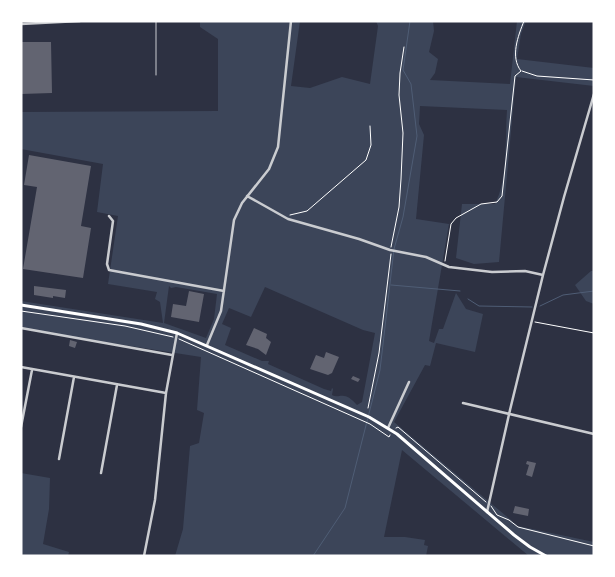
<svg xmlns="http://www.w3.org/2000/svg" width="615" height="577" viewBox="0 0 615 577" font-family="'Public Sans',sans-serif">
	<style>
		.green { fill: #3c4559; fill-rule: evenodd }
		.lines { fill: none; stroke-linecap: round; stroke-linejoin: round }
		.stream { stroke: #4f5d75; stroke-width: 1 }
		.building { fill: #626471 }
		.path { stroke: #fff; stroke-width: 1 }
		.service { stroke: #caccd0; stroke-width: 1 }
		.minor { stroke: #caccd0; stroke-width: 2.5 }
		.secondary { stroke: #fff; stroke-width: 3 }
	</style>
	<rect width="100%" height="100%" fill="#2d3142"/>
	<path class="green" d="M200 21H300L291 86 310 88 342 77 370 84 378 26 376 21H433L434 31 429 52 438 59 435 73 430 80 510 84 517 21H526L521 34 517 59 594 68V86L516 77 499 262 474 264 456 258 462 204H495C508 180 505 138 507 110L420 106 419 124 424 135 416 219 449 224 429 341 434 343 439 329H443L456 293 466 309 483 314 475 352 436 343 430 366 425 365 394 422 518 526 594 542V556H529L402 450 384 537H405L425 540 424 545 428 546 426 556H175L183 529 190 446 199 443 204 413 197 410 201 357 21 329V301L163 323 160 302 155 299 157 292 108 284 118 216 97 212 103 164 21 149V112L218 111V39L200 27ZM169 286 171 288 176 287 217 294 214 319 206 338 164 323ZM265 287 363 330 375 333 362 402 357 405C354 402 349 396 344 396 339 395 338 398 332 395L333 389 332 388 331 391 324 389 268 364 269 361H262L225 345 231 328 222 324 229 308 251 317Z
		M591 271H594V304L586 301 575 285Z
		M21 473 50 478 49 509 43 544 69 552 68 556H21Z"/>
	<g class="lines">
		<path class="stream" d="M391 285 460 291
			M468 299 479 306 532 307
			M540 306 563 295 594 291
			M313 556 345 508 380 370 394 249 403 217 417 136 411 84 403 70 410 21"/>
	</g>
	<path class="building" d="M21 42H51L52 93 21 94Z
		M29 155 91 166 81 226 91 228 83 278 23 269 37 187 24 185Z
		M34 286 66 290 65 298 53 296V298L34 295Z
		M189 291 204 294 199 322 171 317 173 304 186 306Z
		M254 328 267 334 266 338 271 342 266 355 258 349 246 345Z
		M70 340 77 342 75 348 69 346Z
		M326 352 339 357 332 373 328 375 310 369 316 355 324 358Z
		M353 376 360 379 358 382 351 379Z
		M527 461 536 463 532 477 526 475 529 465 526 464Z
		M515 506 529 509 528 516 513 513Z"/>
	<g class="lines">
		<path class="path" d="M522 71 537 76 594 80
			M290 215 307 211 366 160 371 145 370 126
			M391 247 399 207 401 179 403 133 399 95 400 73 404 47
			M445 261 451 224 456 218 481 204 497 202 502 196 515 76 521 71C510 57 518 36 524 21
			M21 311 125 326 173 337
			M535 322 594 333
			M179 339 370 424 389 437 390 435
			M368 408 379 353 391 254
			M396 428 398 427 486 502
			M491 506 497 515 509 520 518 527 594 546"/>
		<path class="service" d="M156 21V75"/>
		<path class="minor" d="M21 24 80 21
			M247 196 288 219 359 239 390 250 426 257 449 267 492 272 525 271 543 275
			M109 216 113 221 107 264 109 270 224 291
			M21 328 172 355
			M207 345 221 311 234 220 242 203 269 169 278 147 291 21
			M21 367 166 393
			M463 403 594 434
			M21 427 32 370
			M388 428 409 382
			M59 459 74 377
			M101 473 117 385
			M487 512 510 410 543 275 564 197 594 94
			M144 556 155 500 166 393 177 333"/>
		<path class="secondary" d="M21 305 141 324 177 333 369 417 397 434 514 535 530 547 546 556"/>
	</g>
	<rect width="615" height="577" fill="none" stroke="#ffffff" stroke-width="45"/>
</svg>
